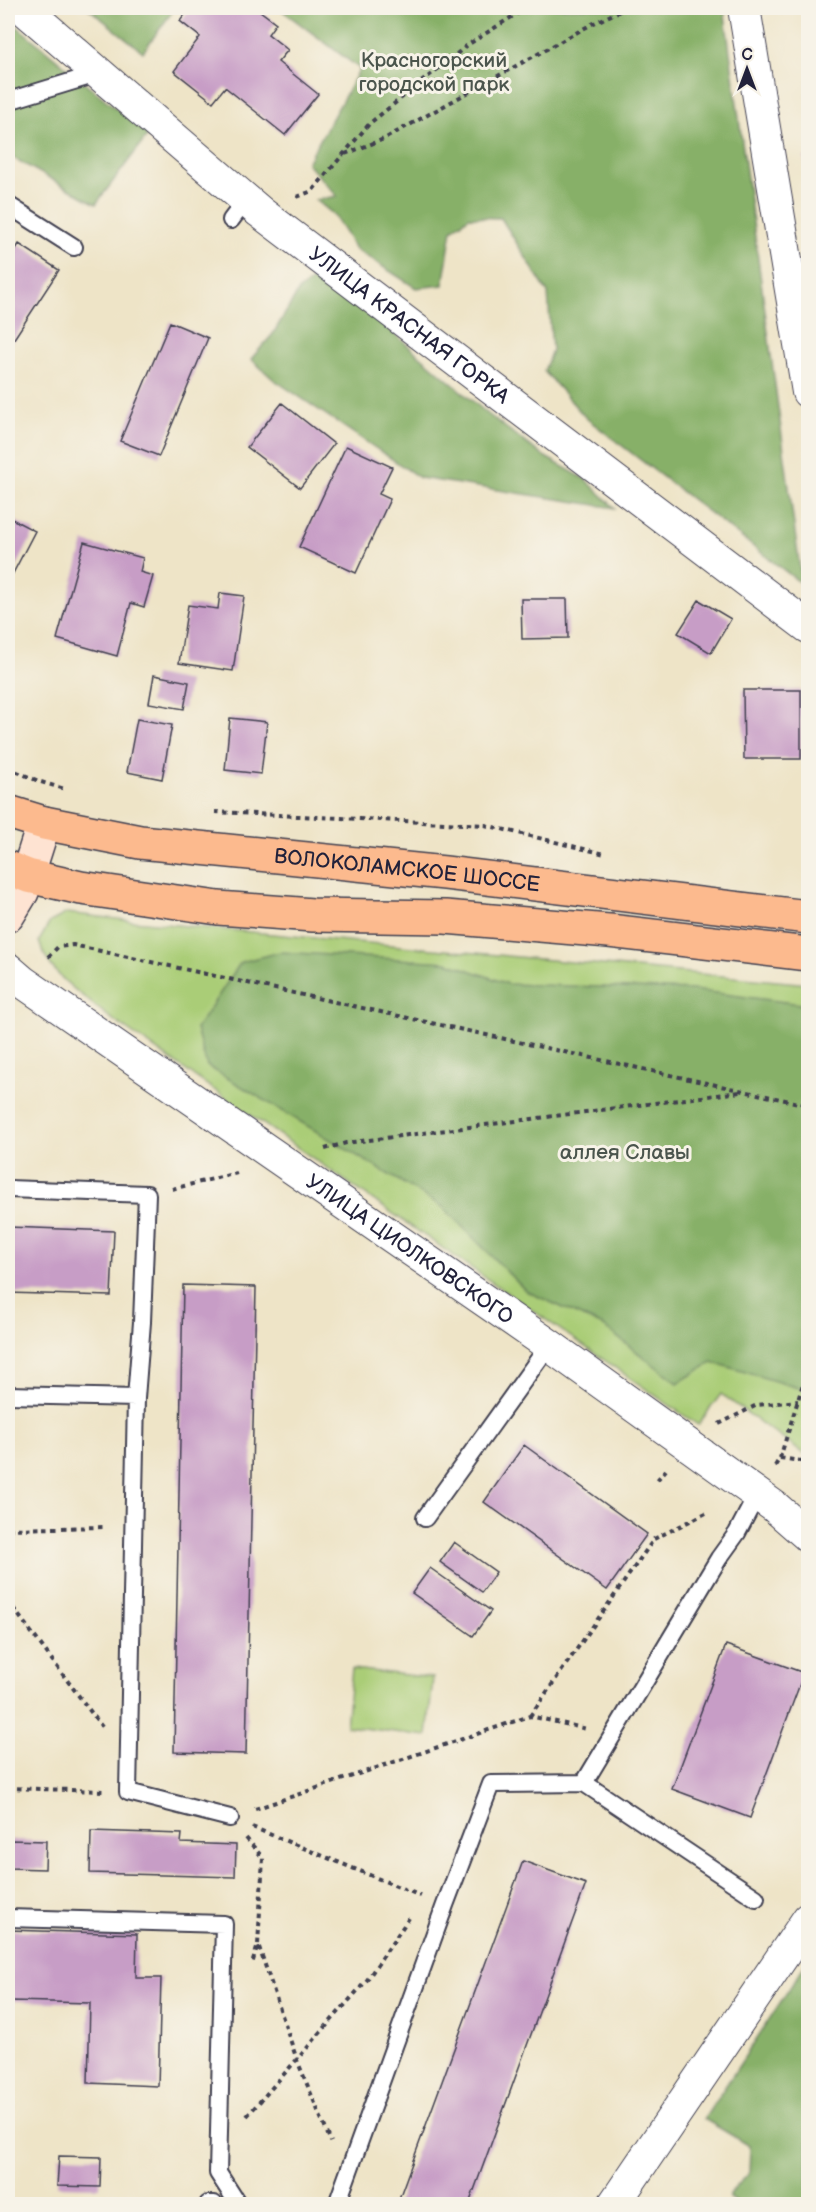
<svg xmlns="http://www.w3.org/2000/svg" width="816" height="2212" viewBox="0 0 816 2212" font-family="'Balsamiq Sans',sans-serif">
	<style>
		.green { fill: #aacd77; stroke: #667859; stroke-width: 1.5 }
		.forest { fill: #87b068; stroke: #546952; stroke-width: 1.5 }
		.building { fill: #c79dc6 }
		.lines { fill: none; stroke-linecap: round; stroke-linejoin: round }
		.lane-casing { stroke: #413f50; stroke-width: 20 }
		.street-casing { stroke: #413f50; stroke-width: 34 }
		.secondary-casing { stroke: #413f50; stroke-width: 36 }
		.primary-casing { stroke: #413f50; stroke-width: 36 }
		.path { stroke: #413f50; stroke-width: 4; stroke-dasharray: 4.5 4.5; stroke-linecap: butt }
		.lane { stroke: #fff; stroke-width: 16 }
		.street { stroke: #fff; stroke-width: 32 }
		.secondary { stroke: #fee3d2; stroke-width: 33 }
		.primary { stroke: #fcba8e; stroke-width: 33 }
		.labels { text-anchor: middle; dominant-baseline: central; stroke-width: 6; stroke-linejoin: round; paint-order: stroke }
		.park-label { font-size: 21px; fill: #4b554d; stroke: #f7f3e8 }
		.street-label { font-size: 21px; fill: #22223b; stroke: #f7f3e8 }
	</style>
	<rect width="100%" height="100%" fill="#f7f3e8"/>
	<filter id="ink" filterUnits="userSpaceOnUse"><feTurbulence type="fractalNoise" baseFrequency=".0167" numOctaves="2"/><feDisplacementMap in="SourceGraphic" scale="12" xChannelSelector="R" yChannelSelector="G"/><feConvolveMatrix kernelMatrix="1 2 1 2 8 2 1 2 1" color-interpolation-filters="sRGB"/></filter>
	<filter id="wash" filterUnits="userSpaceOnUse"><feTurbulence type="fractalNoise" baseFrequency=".008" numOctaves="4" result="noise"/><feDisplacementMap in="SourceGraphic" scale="24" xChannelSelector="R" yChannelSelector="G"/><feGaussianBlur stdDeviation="1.35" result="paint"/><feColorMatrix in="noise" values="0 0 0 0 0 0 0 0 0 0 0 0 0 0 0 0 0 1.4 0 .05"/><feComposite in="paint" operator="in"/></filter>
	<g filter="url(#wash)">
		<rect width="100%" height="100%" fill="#eee4c7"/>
		<path class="green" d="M67 913 133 921 808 984V1457L721 1394 698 1425 109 1017C83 995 48 975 39 941L50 922Z
			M352 1669 433 1678 427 1736 346 1726Z"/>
		<path class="forest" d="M88 8H175L143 52Z
			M279 8H724L802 584 586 418 544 371 552 350 548 293 501 218 469 217 452 230 443 285 416 288 355 249 334 215 316 200 337 196 307 163 360 69Z
			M8 19 148 135 96 204 8 155Z
			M312 280 328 282 391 331 489 415 542 455 585 479 615 508 420 478 273 379 251 359 273 334 299 290Z
			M280 952 447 962 508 984 693 990 808 1005V1391L712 1362 678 1383 601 1325 526 1291 443 1207 207 1066 196 1029 241 962Z
			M808 1960V2204H739L729 2198V2194L749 2174 750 2146 704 2119Z"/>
		<g id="blocks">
			<path class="building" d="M190 8H256L276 23 268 34 288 50 278 62 318 94 285 135 225 87 213 102 174 71 200 37 180 21Z
				M808 156V176L807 177 804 157Z
				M19 244 59 270 8 348V262Z
				M170 322 208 338 159 456 120 441Z
				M282 403 334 444 300 488 247 447Z
				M346 446 392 467 379 494 390 499 356 573 299 547Z
				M8 517 35 531 9 581 8 580Z
				M84 542 143 558 140 572 153 576 144 607 131 603 117 656 57 639Z
				M220 593 244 596 233 671 179 663 188 605 218 609Z
				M521 599H567L568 638 522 639Z
				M699 600 731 619 711 653 678 633Z
				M154 675 189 682 184 709 149 703Z
				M743 690H801V759H744Z
				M230 718 267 722 261 774 225 770Z
				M137 719 172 725 162 779 127 772Z
				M8 1227 114 1231 111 1296 8 1293Z
				M183 1285 256 1287 246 1754 174 1752Z
				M524 1445 647 1534 607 1590 484 1502Z
				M454 1542 496 1572 482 1592 440 1562Z
				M430 1568 491 1611 473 1636 412 1593Z
				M726 1645 804 1673 750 1818 672 1789Z
				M91 1831 182 1834 181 1843 236 1845 235 1877 90 1873Z
				M9 1840 46 1841 45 1869 8 1868Z
				M523 1861 586 1884 469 2204H397Z
				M8 1930 137 1934 136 1978H161L158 2086 88 2083 90 2003 12 2001 10 2079H8Z
				M59 2156 101 2157 100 2187 57 2186Z"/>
		</g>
	</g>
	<g filter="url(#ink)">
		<use href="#blocks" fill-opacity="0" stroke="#413f50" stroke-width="1.5"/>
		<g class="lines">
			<defs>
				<path id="lane" d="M8 101 100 73
					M8 205 74 247
					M231 220 246 200
					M8 1189 147 1194 142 1322 136 1398 8 1395
					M136 1398 128 1792 230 1818
					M425 1518 549 1345
					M584 1783 756 1898
					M8 1918 224 1924 218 2173 238 2204
					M208 2204H214
					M337 2204 445 1905 491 1784 584 1783 719 1558 737 1533 757 1495"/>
				<g id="street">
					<path id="s1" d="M23 8 260 212 808 627"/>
					<path d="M744 8 808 392"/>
					<path id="s2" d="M8 969 23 982 549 1345 775 1507 808 1536"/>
					<path d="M614 2204 808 1919"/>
				</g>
				<path id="secondary" d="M8 915 22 892 44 823"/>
				<g id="primary">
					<path id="s3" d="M8 812 44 823 140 842 445 873 808 917"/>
					<path d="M8 868 28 876 81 888 218 908 313 915 445 917 609 931 808 954"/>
				</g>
			</defs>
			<use href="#lane" class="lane-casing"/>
			<use href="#street" class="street-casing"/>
			<use href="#secondary" class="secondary-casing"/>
			<use href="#primary" class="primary-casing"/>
			<path class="path" d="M345 154 384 139 592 24 626 8
				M297 197 312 191 370 123 469 44 526 8
				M8 768 41 782 65 789
				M215 812 485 825 605 854
				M48 957 58 947 73 945 808 1105
				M325 1149 346 1143 740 1092
				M172 1189 237 1173
				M719 1424 757 1405 798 1401
				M780 1458 808 1462
				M775 1466 780 1458 808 1368
				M657 1480 666 1470
				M8 1529 106 1527
				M8 1601 102 1727
				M530 1716 654 1539 706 1513
				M8 1788 103 1791
				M255 1809 530 1716 587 1729
				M252 1827 421 1896
				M246 1838 263 1858 258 1945 252 1964
				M259 1947 297 2060 331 2142
				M247 2116 367 1980 409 1918"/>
			<use href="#lane" class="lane"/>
			<use href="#street" class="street"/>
			<use href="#secondary" class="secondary"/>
			<use href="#primary" class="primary"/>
		</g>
	</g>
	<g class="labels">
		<g class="park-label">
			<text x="434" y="60">Красногорский<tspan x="434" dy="24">городской парк</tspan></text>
			<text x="625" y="1152">аллея Славы</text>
		</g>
		<g class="street-label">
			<text stroke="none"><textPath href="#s1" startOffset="500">УЛИЦА КРАСНАЯ ГОРКА</textPath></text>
			<text stroke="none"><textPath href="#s3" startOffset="404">ВОЛОКОЛАМСКОЕ ШОССЕ</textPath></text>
			<text stroke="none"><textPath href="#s2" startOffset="490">УЛИЦА ЦИОЛКОВСКОГО</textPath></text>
		</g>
	</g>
	<rect width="816" height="2212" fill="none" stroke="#f7f3e8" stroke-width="30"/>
	<g transform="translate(747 69)" stroke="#f7f3e8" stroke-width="4.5" paint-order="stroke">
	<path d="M0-4.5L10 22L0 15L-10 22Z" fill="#22223b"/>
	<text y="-9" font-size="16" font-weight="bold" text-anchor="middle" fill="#22223b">С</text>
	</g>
</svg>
